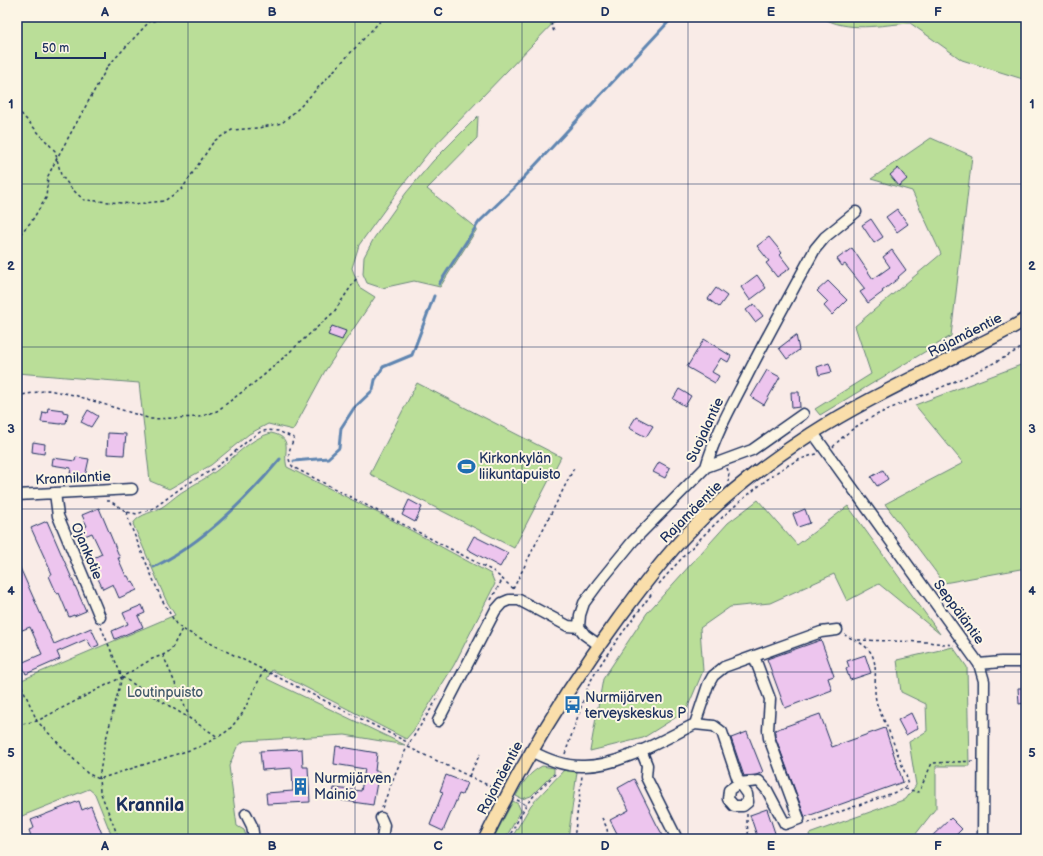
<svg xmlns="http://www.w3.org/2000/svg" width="1043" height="856" viewBox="0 0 1043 856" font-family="'Balsamiq Sans',sans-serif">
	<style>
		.green { fill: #bade98; stroke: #6a867b }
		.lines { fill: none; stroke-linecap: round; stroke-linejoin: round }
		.stream { stroke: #5f85b1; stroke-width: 3 }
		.building { fill: #edc5ee; stroke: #1b2f5e }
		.minor-casing { stroke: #1b2f5e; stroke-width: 13 }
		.major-casing { stroke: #1b2f5e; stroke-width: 15 }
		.path { stroke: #1b2f5e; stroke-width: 1.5; stroke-dasharray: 3 3; stroke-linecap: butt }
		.minor { stroke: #fcf5e5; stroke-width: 10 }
		.major { stroke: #f9deab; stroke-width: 12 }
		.grid { fill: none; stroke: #1b2f5e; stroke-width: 1; stroke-opacity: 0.55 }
		.labels { text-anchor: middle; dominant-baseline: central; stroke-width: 4; stroke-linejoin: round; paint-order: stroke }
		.street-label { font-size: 14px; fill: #1b2f5e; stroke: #fcf5e5 }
		.poi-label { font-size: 14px; fill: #1b2f5e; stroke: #fcf5e5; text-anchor: start }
		.park-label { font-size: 14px; fill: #435b6c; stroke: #fcf5e5 }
		.district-label { font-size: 18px; font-weight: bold; fill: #1b2f5e; stroke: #fcf5e5 }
		.neatline { fill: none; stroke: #1b2f5e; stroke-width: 1.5 }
		.grid-label { font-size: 13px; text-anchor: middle; font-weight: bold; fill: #1b2f5e }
	</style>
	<rect width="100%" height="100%" fill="#f9ebe7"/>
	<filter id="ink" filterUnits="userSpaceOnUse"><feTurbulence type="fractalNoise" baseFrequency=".025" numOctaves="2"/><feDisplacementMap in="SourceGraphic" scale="8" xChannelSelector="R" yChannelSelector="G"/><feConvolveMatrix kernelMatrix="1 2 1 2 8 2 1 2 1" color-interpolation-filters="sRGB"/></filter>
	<g filter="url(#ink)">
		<path class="green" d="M17 17H559L428 153 401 187 359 245 352 268 359 287 375 297 325 371 293 430 268 424 249 434 211 465 169 489 150 481 139 383 17 373Z
			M821 17H1026V80L962 60 910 23C880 25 848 33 821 17Z
			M478 116 477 138 427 189 477 229 440 287 414 281 382 288 367 283 363 274 364 257 374 238 406 193 433 161Z
			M931 138 972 156 951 336 820 415 815 409 871 374 855 326 941 254 912 191 871 179Z
			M1026 363V568L944 583 885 504 963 463 915 405Z
			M417 383 561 457 514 548 370 474Z
			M271 433C295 438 282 451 287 467L392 520 491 574 495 584 454 665 413 731 406 739 272 670 267 679 405 745 345 735 244 741 237 747 229 766 237 826 244 830 247 839H113L95 794 89 789 17 818V682L175 615 166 600 133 524C139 513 155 513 165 505 172 500 179 493 187 489 196 483 207 478 216 471 234 458 249 439 271 433Z
			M758 500 797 545 848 506 940 634 879 584 847 601 834 574 770 603 730 607 700 628 703 671 686 711 643 738 590 751 603 679 647 613 728 523Z
			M953 647 967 667 969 766H936V808L912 839H810L809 834 906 799 916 785 909 742 927 731 926 704 901 692 897 660Z
			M542 766 554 768V773L531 796 522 799 516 796C524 781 528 774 542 766Z
			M565 769 577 772 568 839H511L531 805Z
			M513 801 518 804 521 811 505 839H493Z"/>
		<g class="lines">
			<path class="stream" d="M439 284 479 222 514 188 673 17
				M294 461 328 458 339 448 341 428 354 408 373 390 375 380 383 367 412 355 434 296
				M154 567C204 542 245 501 280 459"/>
		</g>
		<path class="building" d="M898 168 907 179 899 186 890 175Z
			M897 209 908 224 897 232 886 217Z
			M871 219 883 237 874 243 862 225Z
			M769 237 782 253 780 255 790 268 777 277 766 263 769 261 757 246Z
			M852 248 873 279 890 267 883 257 892 250 906 270 898 277 899 278 882 291 883 292 868 303 860 292 865 289 845 264 842 266 837 259Z
			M757 275 766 288 750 300 741 287Z
			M828 281 847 300 832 315 824 306 828 302 817 291Z
			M716 288 727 296 719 307 708 299Z
			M754 304 763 316 755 322 746 310Z
			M332 326 346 331 342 340 328 335Z
			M796 335 799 350 787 359 779 348Z
			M704 339 731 356 728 362 721 358 712 372 719 376 715 383 687 367Z
			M829 363 832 372 819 375 817 367Z
			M767 370 780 377 764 405 751 397Z
			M679 389 691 396 685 406 673 399Z
			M791 392H799L800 407 792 408Z
			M48 408 63 410V412L68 413 66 423H61V424L41 422 43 412 47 413Z
			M88 410 98 416 91 427 81 422Z
			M636 417 653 426 646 437 629 428Z
			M108 433 126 434 124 455 107 454Z
			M33 442 45 444 44 454 32 452Z
			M76 457 89 459 85 477 70 474 71 468 52 465 53 458 75 461Z
			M659 462 670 468 665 478 653 472Z
			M883 470 888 479 877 486 871 477Z
			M409 500 422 507 415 522 402 515Z
			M99 508 120 558H118L126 576H128L131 582 133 581 137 590 119 598 113 584 103 589 89 560 102 554 92 533 80 538 77 530 87 526 82 515Z
			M805 509 810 523 798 527 793 514Z
			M47 521 86 611 74 616V615L69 617 59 593 57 594 49 576 52 574 31 528Z
			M474 536 508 553 500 567 467 549Z
			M17 561 54 644 91 628 99 645 92 648 87 639 57 652 60 659 26 674 21 663 42 654 30 627 17 632V619L22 617 17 605Z
			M142 605 145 613 138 616 143 627 115 639 112 631 128 624 123 613Z
			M821 640 834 676 828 678 832 690 785 708 767 659Z
			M865 655 871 673 850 680 846 669 849 667 847 661Z
			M1018 688H1026V703L1019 704Z
			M911 713 918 728 906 735 898 720Z
			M820 714 832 747 885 728 903 782 805 817 775 736V730Z
			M747 732 763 772 756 775 744 776 731 738Z
			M336 746 377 753 375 771H379L373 805 332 799 334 788 361 791 365 769 334 764Z
			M302 749 303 767H308L310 802 267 804 266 793 293 791 292 768 262 770 260 751Z
			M446 775 467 783 462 795 459 794 443 831 430 825 443 792 440 791Z
			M634 779 657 825 665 839H620L610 820 629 810 618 788Z
			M79 801 82 810 91 806 104 839H32L29 830 34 828 31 820Z
			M767 809 777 839H758L750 815Z
			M951 818 962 829 952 839H929Z"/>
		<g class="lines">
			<defs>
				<path id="minor" d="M813 433 979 664 984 681 983 839
					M706 467 752 450 803 414
					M55 493 58 516 100 617
					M17 495 132 489
					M599 645 585 635 579 627 580 615 584 603 598 584 633 541 706 467C715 435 731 407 746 378 768 334 792 292 815 249L825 237 856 212
					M979 664 1001 662H1026
					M438 721 495 611 502 603 509 600H519L568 626 579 627
					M695 724 714 726 722 732 739 783 729 790 728 799 734 806H743L748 802 747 794 739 783 759 781 767 790 785 824 799 819 769 738 768 730 770 699 754 656
					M641 750 647 765 646 777 677 839
					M531 751C546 759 566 767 584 766 620 766 662 740 695 724L708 685 713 676 724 667 821 632 837 630
					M246 814 252 826 254 839
					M381 818 384 825 382 839"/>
				<path id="major" d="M485 839C523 761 568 687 619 618 640 590 661 561 685 536 722 497 766 463 811 434 861 402 915 377 968 350 987 340 1008 331 1026 319"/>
			</defs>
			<use href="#minor" class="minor-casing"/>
			<use href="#major" class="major-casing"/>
			<path class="path" d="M142 17 149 22 171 17
				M549 17 554 32
				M17 109 55 151 61 175 72 189 84 200 135 204 164 201 182 189 214 141 232 130 258 128 282 123 299 108 384 17
				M17 239 20 234 31 222 46 198 48 176 57 158 108 66 149 22
				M17 396 48 390 74 395 151 419 199 417 217 411 263 376 334 312 358 276
				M833 447C859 417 898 406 933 391 965 377 997 363 1026 345
				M727 468 729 473 728 482
				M107 501H110L127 512 137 514 154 508 185 485 204 475 219 465 251 438 260 432 268 430 278 431 294 438C290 449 285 457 293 467L493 571 515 590
				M17 506 22 505
				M127 512 129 522 161 598 176 624 182 629 409 743
				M659 584C688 550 719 518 754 490 775 473 791 460 817 454
				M513 589 575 466
				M491 600 502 580
				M101 627 122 677 104 747 99 779 100 791 119 839
				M858 640 927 642 954 645
				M163 655 189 716
				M17 675 37 721 87 773 99 779 199 747 218 737 229 730 242 714 264 670
				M122 677 189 718 218 737
				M572 705 580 708
				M17 725 37 721 122 677 152 659 163 655 171 650 182 629
				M408 747 498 790
				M565 754 589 684C607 651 631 622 653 592
				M469 776 480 754
				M905 789 919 792 932 763 975 761
				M517 800 526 805
				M382 808 395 774 407 747 439 696
				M747 814V823L749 839
				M602 818 607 828 608 839
				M808 823 904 789 908 781C901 763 895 746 888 729 884 719 878 711 876 700 873 686 878 671 873 657 868 644 855 641 845 635
				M508 839 526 805 538 791 557 772
				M574 839 582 776"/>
			<use href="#minor" class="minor"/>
			<use href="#major" class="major"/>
		</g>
	</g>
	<path class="grid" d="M188 17V839M355 17V839M522 17V839M688 17V839M854 17V839M17 184H1026M17 347H1026M17 509H1026M17 672H1026"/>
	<defs>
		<symbol id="stadium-bare" viewBox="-9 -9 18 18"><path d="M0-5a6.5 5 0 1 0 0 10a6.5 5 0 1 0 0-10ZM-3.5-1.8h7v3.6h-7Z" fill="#1f6fb2" stroke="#fcf5e5" stroke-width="2.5" paint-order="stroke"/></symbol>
		<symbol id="bus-bare" viewBox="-9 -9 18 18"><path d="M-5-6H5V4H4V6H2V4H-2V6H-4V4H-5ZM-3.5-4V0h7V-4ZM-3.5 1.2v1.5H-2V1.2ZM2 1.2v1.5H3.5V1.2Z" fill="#1f6fb2" stroke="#fcf5e5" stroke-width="2.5" paint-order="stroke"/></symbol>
		<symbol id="building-bare" viewBox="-9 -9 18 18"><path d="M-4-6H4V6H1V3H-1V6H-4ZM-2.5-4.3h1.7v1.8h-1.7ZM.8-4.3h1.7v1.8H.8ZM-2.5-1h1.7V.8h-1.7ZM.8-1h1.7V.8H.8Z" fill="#1f6fb2" stroke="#fcf5e5" stroke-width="2.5" paint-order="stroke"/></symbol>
	</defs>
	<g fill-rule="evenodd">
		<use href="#stadium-bare" x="454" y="454" width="25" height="25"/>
		<use href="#bus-bare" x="560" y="692" width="25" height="25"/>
		<use href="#building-bare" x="288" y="774" width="25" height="25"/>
	</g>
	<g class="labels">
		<g class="street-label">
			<text transform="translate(965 335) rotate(-27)">Rajamäentie</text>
			<text transform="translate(705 430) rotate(-65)">Suojalantie</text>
			<text transform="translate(73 478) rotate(-3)">Krannilantie</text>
			<text transform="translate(691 512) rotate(-45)">Rajamäentie</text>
			<text transform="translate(87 551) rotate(67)">Ojankotie</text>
			<text transform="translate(959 612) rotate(54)">Seppäläntie</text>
			<text transform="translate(500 778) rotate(-62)">Rajamäentie</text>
		</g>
		<g class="poi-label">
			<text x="479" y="458">Kirkonkylän<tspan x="479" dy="16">liikuntapuisto</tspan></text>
			<text x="585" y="697">Nurmijärven<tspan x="585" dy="16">terveyskeskus P</tspan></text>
			<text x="314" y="778">Nurmijärven<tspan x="314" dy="16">Mainio</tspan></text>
		</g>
		<g class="park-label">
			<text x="165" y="692">Loutinpuisto</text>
		</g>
		<g class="district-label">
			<text x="150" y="805">Krannila</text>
		</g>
	</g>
	<rect width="1043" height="856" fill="none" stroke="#fcf5e5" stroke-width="44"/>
	<path d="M36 52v6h69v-6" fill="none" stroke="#1b2f5e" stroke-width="2"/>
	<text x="42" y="52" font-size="12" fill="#1b2f5e" stroke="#fcf5e5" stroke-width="3" paint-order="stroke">50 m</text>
	<rect x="22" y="22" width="999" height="812" class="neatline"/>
	<g class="grid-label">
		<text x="105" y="16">A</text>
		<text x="272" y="16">B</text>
		<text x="438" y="16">C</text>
		<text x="605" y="16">D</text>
		<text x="771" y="16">E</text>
		<text x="938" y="16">F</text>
		<text x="11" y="108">1</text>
		<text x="1032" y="108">1</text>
		<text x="11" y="270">2</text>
		<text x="1032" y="270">2</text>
		<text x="11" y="433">3</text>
		<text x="1032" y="433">3</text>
		<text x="11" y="595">4</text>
		<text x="1032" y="595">4</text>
		<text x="11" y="757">5</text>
		<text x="1032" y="757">5</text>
		<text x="105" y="850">A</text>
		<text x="272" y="850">B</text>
		<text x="438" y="850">C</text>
		<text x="605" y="850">D</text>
		<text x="771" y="850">E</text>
		<text x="938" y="850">F</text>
	</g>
</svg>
